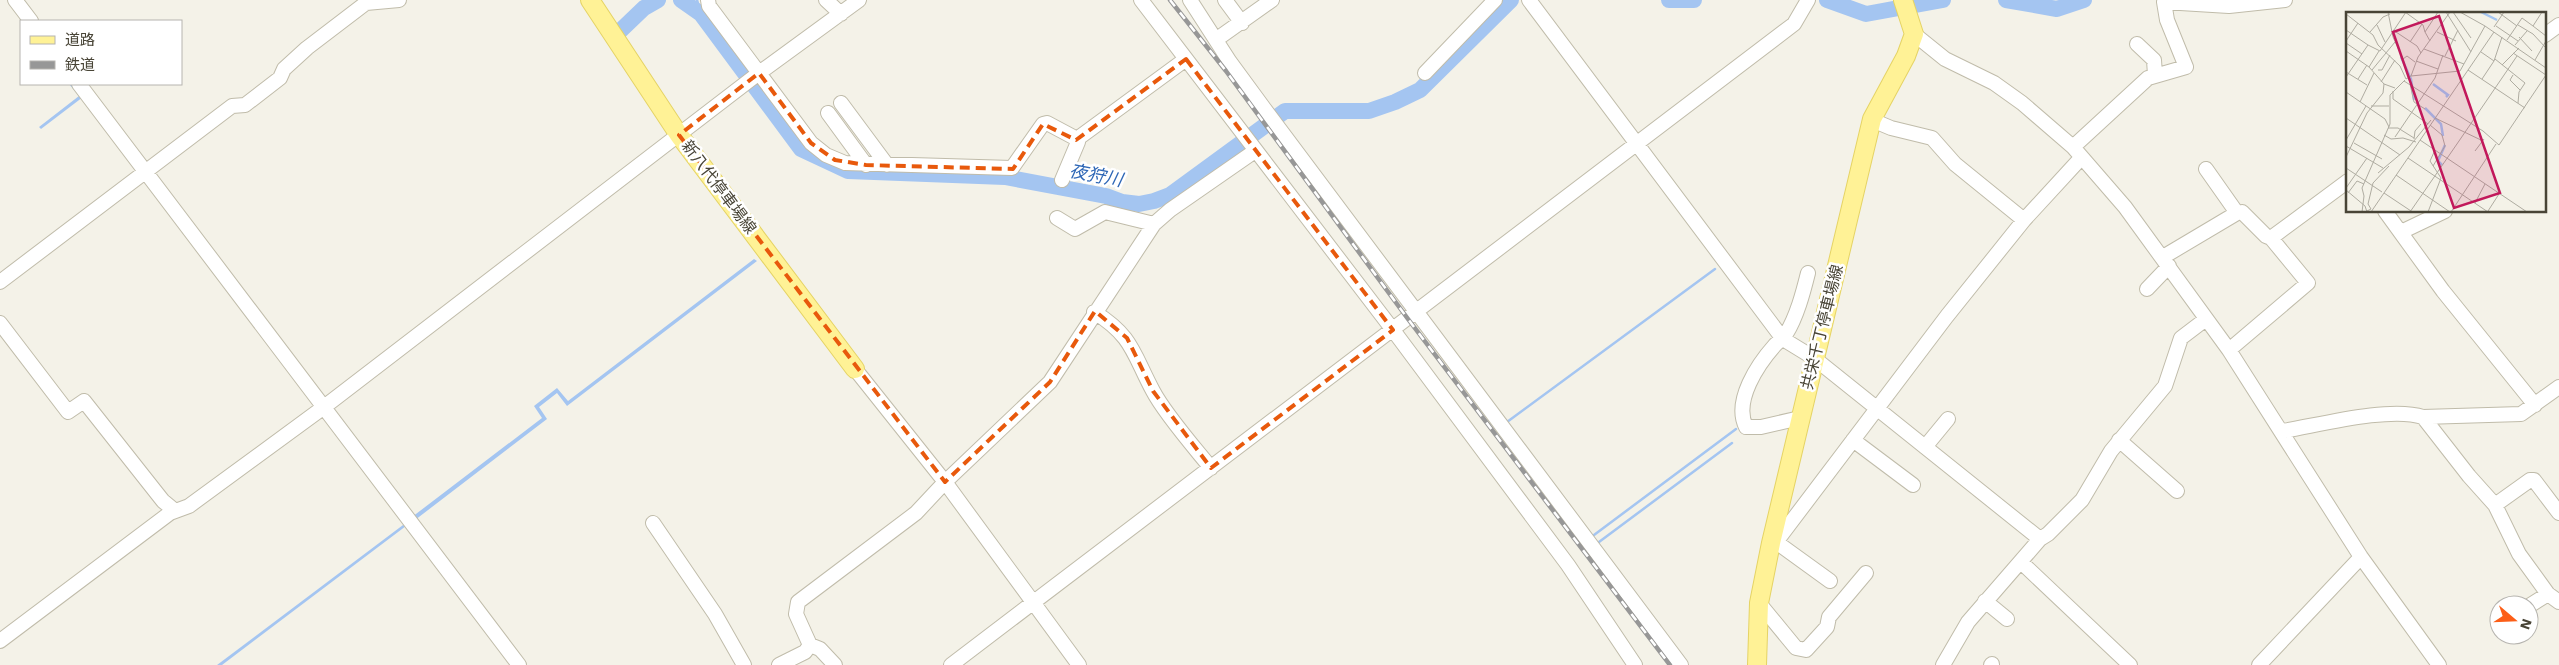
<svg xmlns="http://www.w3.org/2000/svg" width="2559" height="665" viewBox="0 0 2559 665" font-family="'Work Sans','Noto Sans JP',sans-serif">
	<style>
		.water { fill: #a4c5f1 }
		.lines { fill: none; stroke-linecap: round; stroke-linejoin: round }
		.stream { stroke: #a4c5f1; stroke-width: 2.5 }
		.river { stroke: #a4c5f1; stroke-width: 16 }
		.minor-casing { stroke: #c0bcaa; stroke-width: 16 }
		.major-casing { stroke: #e5d365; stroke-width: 20 }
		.minor { stroke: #fff; stroke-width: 14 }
		.major { stroke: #fff296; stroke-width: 18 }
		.rail-casing { stroke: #979797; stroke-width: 4.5 }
		.rail { stroke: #fff; stroke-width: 2.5; stroke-dasharray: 8; stroke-linecap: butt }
		.marked { fill: none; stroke: #e8590c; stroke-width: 4; stroke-dasharray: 10 6; stroke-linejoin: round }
		.labels { text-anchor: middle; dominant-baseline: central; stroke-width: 5; stroke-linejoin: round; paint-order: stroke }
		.street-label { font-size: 16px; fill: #484436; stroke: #fff }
		.water-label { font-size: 18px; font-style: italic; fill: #2e67b6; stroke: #fff }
		.inset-river { fill: none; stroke: #a4c5f1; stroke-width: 2.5 }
		.inset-road { fill: none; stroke: #afaca1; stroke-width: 1 }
		.view { fill: #c2185b; fill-opacity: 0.15; stroke: #c2185b; stroke-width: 2.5 }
		.inset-edge { fill: none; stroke: #484436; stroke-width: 2.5 }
	</style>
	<rect width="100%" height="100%" fill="#f4f2e8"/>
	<path class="water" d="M69 84H73L83 97 41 129 39 127 79 96Z
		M754 259 757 261 567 406 557 393 539 407 547 419 415 520 412 517 542 418 534 406 557 388 568 401Z
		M403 525 406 526 222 665H217Z"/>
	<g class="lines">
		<path class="stream" d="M697 0 701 14
			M1506 420 1507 422 1715 269
			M1594 535 1736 429
			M1599 542 1732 443"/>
		<path class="river" d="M681 0 701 14 801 149 848 171 1005 177 1106 196 1122 202 1139 204 1154 201 1170 195 1285 111H1369L1395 102 1420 90 1511 0
			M1669 0H1694
			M1827 0 1866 14 1943 0
			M2006 0 2057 9 2084 0
			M620 31 644 8 658 0"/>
		<defs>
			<path id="minor" d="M15 0 31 21
				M708 0 709 6 715 14 811 143 826 155 845 163 1012 168 1043 124 1047 123 1077 139 1186 59
				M826 0 841 14
				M1141 0 1393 330 1568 565 1635 665
				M1190 0 1230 62 1266 111 1681 665
				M1225 0 1242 23
				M1529 0 1783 339 1814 358 2040 539
				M1914 34 1945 59 1994 83 2022 103 2073 147 2125 207 2229 350 2361 557 2439 665
				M2545 35 2559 25
				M1217 39 1272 0
				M2137 44 2154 60 2155 75
				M1425 73 1495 0
				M79 84 519 665
				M841 103 887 165
				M828 113 866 165
				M1872 120 1891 128 1932 138 1955 164 2024 220
				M2073 147 2148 78 2186 67 2167 20 2164 2 2229 6 2285 0
				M2206 169 2237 213
				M1062 180 1078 142 1077 139
				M2385 211 2443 291 2535 405
				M1057 218 1075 229 1105 212 1154 224
				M2401 232 2445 211
				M2163 257 2237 213 2242 212 2266 236 2271 238 2348 181
				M0 282 232 106 245 105 280 78 284 69 307 48 366 3 399 0
				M2147 289 2169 266
				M1094 312C1133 336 1133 354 1153 391 1165 414 1194 447 1211 468
				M0 323 68 412 84 401 163 501 175 511
				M2229 350 2308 283 2271 238
				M855 369 945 482 1079 665
				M2423 417 2521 414 2559 387
				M1800 418 1761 427H1746C1733 401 1758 364 1775 345 1779 341 1783 339 1786 334 1797 316 1803 293 1808 273
				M2283 431C2319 425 2390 406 2423 417L2469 476 2495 505 2519 554 2548 594 2559 602
				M1853 440 1913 485
				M2119 440 2177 491
				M1925 447 1948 419
				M2495 505 2530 480H2534L2559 513
				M653 523 715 614 744 665
				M1776 542 1830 581
				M1771 543 1776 542 1947 316 2024 220 2081 158
				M2021 562 2130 665
				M1985 601 2007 619
				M1759 603 1796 648 1806 650 1827 627 1829 617 1866 573
				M2529 606 2548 594
				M0 641 170 513 189 506 324 407 759 73 859 0
				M810 645 820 649 835 665
				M779 665 805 652 810 645 796 614 798 602 916 513 945 482 1050 382 1154 224 1170 210 1255 151
				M951 665 1794 24 1808 0
				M1943 665 1968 622 2040 539 2048 534 2082 500 2111 451 2165 386 2181 338 2206 319
				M1991 665 1992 664
				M2259 665 2361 557"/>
			<path id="major" d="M590 0 679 135 855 369
				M1757 665 1759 603 1771 543 1872 119 1906 56 1914 34 1903 0"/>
		</defs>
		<use href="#minor" class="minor-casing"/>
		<use href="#major" class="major-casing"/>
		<use href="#minor" class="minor"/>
		<use href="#major" class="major"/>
		<defs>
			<path id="rail" d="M1170 0 1226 71 1408 319 1670 665"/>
		</defs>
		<use href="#rail" class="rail-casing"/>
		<use href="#rail" class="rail"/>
	</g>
	<path class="marked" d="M1186 59 1393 330 1211 468 1153 391 1127 338 1095 311 1050 382 945 482 679 135 759 73 811 143 835 160 866 165 1013 169 1043 124 1076 140Z"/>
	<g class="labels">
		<g class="street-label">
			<text transform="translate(719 187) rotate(53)">新八代停車場線</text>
			<text transform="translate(1822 327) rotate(-76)">共栄千丁停車場線</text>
		</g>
		<g class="water-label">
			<text transform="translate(1096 175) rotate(11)">夜狩川</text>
		</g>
	</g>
	<g transform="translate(2346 12)">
		<rect width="200" height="200" fill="#f4f2e8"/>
		<path class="inset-river" d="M135 0 151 8M55 45 65 67 68 88M87 72 102 83 100 85M79 96 95 112 97 124M96 153 92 149 99 133"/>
		<path class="inset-road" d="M42 0 47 25 57 47 61 44 69 50M59 0 77 13 79 20M100 0 125 40M107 0 125 26M114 0 139 14M152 0 171 14M0 2 27 23 32 33 54 54 60 67 65 64 114 59 139 14 200 56M31 13 39 30M172 13 187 22 200 36M150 14 172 29M187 14 200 24M148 15 158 0M0 18 22 33M47 18 71 34 75 41M24 20 37 5 44 2M91 20 110 29M173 25 186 39M161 28 176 6 187 14 196 0M0 29 12 11M84 29 79 20 92 0M64 30 76 12M0 31 16 42M169 33 181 19M78 37 118 52M0 39 23 55 38 72 49 76M135 40 148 49M99 44 112 18M149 47 179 71 173 80 172 91M189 48 200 29M70 49 92 57M156 53 173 36M23 55 33 39M26 58 49 30M32 58H36L44 43M122 58 179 96M0 60 21 73M167 63 164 68 174 78M65 64 72 45 104 0M0 65 22 33 34 39 60 0M12 67 21 53M136 67 148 49 156 25M58 69 137 119 153 133 200 63 167 41M35 70 49 48M64 72 68 90 79 97M47 79V87L82 112M0 80 39 107 43 115M14 90 28 61M25 94H43M0 106 54 143M89 106 137 129M84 113 96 123 99 134 87 154M42 116H52L68 126M38 123 45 127 57 126 70 130M49 125 89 66 97 43M68 127 69 119 75 112M0 128 20 94M74 128 181 200M113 129 171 44M8 131 36 147M0 134 37 156M129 139 138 127M0 145 21 101 37 81 38 72M62 146 142 200M0 156 36 180M32 161 63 135 85 108M50 163 104 200M0 176 21 146M0 178 19 194 21 200M2 181 11 169 18 172M38 181 65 199M129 191 139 172M21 199 25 197 22 192 27 171 43 154M142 199 153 182M16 200 18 184 16 176 44 112V83L59 68M25 200 148 20M64 200 113 129M82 200 95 166 84 149 89 138M105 200 150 132"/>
		<path class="view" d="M93 4 154 181 108 196 47 20Z"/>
		<rect width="200" height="200" class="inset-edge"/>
	</g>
	<rect x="20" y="20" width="162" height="65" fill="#ffffff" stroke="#b6b4af"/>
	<rect x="30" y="36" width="25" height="8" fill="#fff296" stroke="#b6b4af"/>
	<text x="65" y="45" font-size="15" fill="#484436">道路</text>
	<rect x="30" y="61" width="25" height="8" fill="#979797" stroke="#b6b4af"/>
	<text x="65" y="70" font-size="15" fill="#484436">鉄道</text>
	<g transform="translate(2514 620) rotate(109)"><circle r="24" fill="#ffffff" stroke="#b6b4af"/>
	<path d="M0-4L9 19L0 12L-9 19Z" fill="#fc5e17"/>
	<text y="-8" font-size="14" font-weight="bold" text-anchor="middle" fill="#484436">N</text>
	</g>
</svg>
